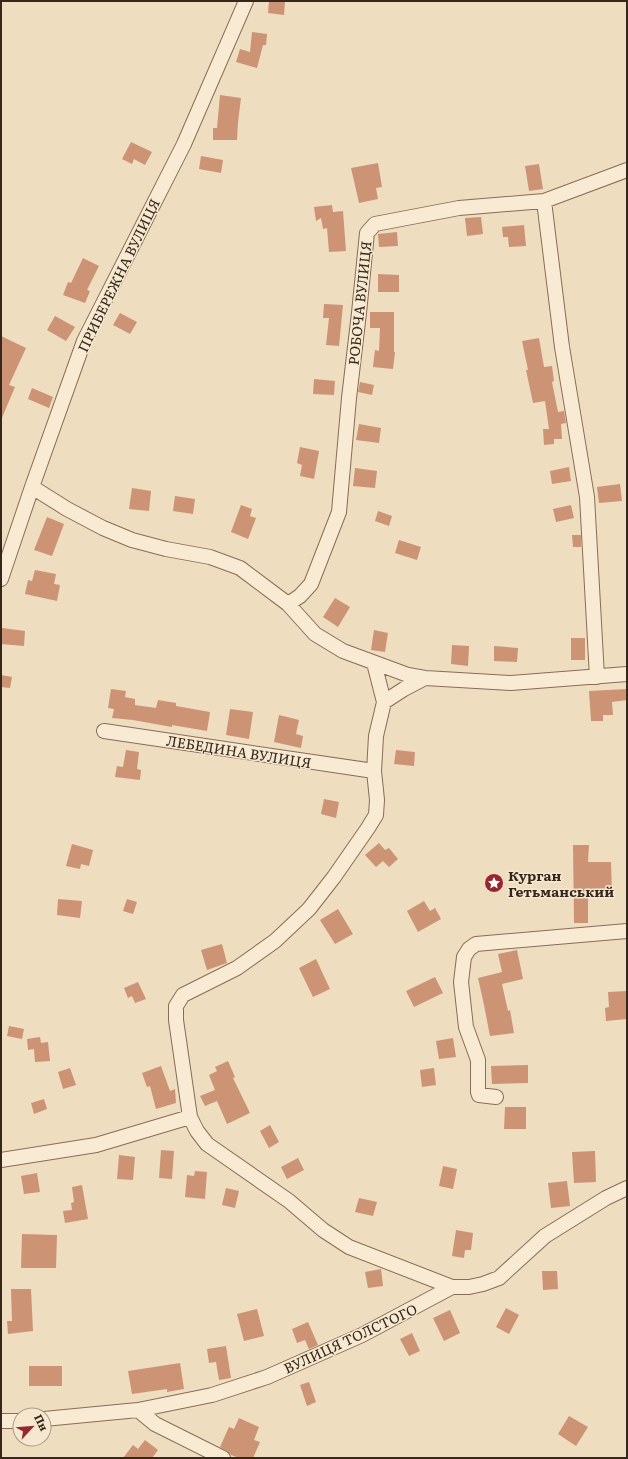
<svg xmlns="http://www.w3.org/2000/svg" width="628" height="1459" viewBox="0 0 628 1459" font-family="Literata,serif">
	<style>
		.building { fill: #cd9375 }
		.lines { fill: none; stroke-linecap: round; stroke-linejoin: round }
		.street-casing { stroke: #876d58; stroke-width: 16 }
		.street { stroke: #f9ebd3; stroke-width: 14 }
		.labels { text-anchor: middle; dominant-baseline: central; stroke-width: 3; stroke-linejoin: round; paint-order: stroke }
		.street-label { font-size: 14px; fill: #36271c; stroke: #f5e8cf }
		.poi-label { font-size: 14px; font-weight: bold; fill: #36271c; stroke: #f5e8cf; text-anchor: start }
	</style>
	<rect width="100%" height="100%" fill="#eeddbf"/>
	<path class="building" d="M269 1H285L284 15 268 13Z
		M252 32 267 34 266 45H263L257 68 236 62 240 49 250 52Z
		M220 95 241 98 238 122 237 140H213V128H217Z
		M131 142 152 152 145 165 134 159 132 164 122 159Z
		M201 156 223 160 221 173 199 169Z
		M378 163 382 187 376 188 378 199 359 203 351 168Z
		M539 164 543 189 529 191 525 166Z
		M332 205 333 212 343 211 346 251 329 252 327 228 323 229 321 218 316 221 314 207Z
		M481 217 483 234 467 236 465 218Z
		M524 225 526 246 509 247 508 237H503L502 227Z
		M397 232 398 246 379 247 378 234Z
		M83 258 99 266 87 290 90 291 85 303 63 295 68 282 71 283Z
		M378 274 399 275V292H378Z
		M324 304 343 305 339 346 326 345 329 318H323Z
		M370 312H394V352H395L393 369 373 367 375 350 379 351 380 328H370Z
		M120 313 137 322 130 334 113 325Z
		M55 316 75 327 66 341 47 330Z
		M1 336 26 348 9 385 15 387 1 420Z
		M539 338 544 367 552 366 554 381 552 382 558 412 564 411 566 423 561 424 562 439H554V444L544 445 543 429H549L545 401 533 403 526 370H528L522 341Z
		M314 379 335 381 334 395 313 394Z
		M360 382 374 385 372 395 358 392Z
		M32 388 53 397 49 408 28 399Z
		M359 424 381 428 379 443 356 440Z
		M300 447 319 451 314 479 300 476 302 465 297 463Z
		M569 467 571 481 552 484 550 471Z
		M355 468 377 471 375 488 353 486Z
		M620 484 622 501 599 503 597 487Z
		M132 488 151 491 149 511 129 509Z
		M175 496 195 499 193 514 173 511Z
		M241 505 252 509 250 516 256 518 248 539 231 532Z
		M571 505 574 518 556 522 553 509Z
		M378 511 392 516 389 526 375 521Z
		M47 517 64 524 52 556 34 550Z
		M572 535H581V547H573Z
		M399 540 421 547 417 560 395 553Z
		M35 570 56 574 54 584 60 585 57 601 25 594 28 580 32 581Z
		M335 598 350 607 338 627 323 617Z
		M2 628 25 631 24 646 1 644Z
		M374 630 388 633 385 652 371 650Z
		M571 638H585V660H571Z
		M452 645 469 646 468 666 451 664Z
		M494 646 518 648 517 662 494 661Z
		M1 675 12 677 10 688 1 687Z
		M111 689 126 691 125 697 135 699V705L156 708 158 700 176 703V706L210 712 207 731 172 725V727L133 720 112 718 114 709 108 708Z
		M627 689V700L612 702 613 715H603V721H591L589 691Z
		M230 709 253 712 249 739 226 735Z
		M279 715 299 720 296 734 303 736 301 748 274 742Z
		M126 750 139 752 137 769 141 770 140 780 115 777 117 766 123 767Z
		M396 750 415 752 414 766 394 764Z
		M324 799 339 802 336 818 321 814Z
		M379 843 385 850 389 848 398 859 389 867 383 861 376 867 365 855Z
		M72 844 93 850 89 866 81 864 80 869 66 866Z
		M573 845H589L588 862H611L612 893 588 892V923H574Z
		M58 899 82 901 80 918 57 915Z
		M127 899 137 902 133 914 123 911Z
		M424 901 430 911 435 908 441 919 418 932 407 911Z
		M338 909 353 934 335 944 320 920Z
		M222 944 227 963 207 970 201 950Z
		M517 950 523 979 502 984 508 1011 510 1010 514 1033 490 1036 484 1005 478 978 502 972 498 954Z
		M316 959 330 989 313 997 299 968Z
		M435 977 443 993 414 1007 406 991Z
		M138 982 146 999 135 1003 132 996 128 998 124 988Z
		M627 991V1019L606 1021 605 1008 609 1007 608 992Z
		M9 1026 24 1029 22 1039 7 1036Z
		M40 1037 41 1043 48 1042 50 1061 35 1062 34 1049 28 1050 27 1039Z
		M453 1038 456 1057 439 1059 436 1041Z
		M228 1061 235 1077 233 1078 250 1113 227 1124 217 1101 205 1106 200 1096 215 1090 209 1075 217 1071 215 1067Z
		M528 1065V1083L492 1084 491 1066Z
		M161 1066 170 1091 175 1089 176 1103 156 1109 150 1086 147 1087 142 1073Z
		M70 1068 76 1085 63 1089 58 1072Z
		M434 1068 436 1085 422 1087 420 1070Z
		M44 1099 47 1109 34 1114 31 1103Z
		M505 1107H526V1129H504Z
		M270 1125 279 1142 269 1148 260 1131Z
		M161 1150 174 1151 172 1179 159 1178Z
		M595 1151 596 1182 574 1183 572 1152Z
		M119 1155 135 1157 133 1180 117 1179Z
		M298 1158 304 1170 287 1179 281 1167Z
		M443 1166 457 1169 453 1189 439 1186Z
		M195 1171 207 1172 205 1199 185 1197 187 1175 194 1176Z
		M37 1173 40 1192 24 1194 21 1176Z
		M567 1181 570 1206 551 1208 548 1183Z
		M82 1185 88 1219 65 1223 63 1211 72 1210 71 1203 74 1202 72 1187Z
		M226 1188 239 1191 235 1208 222 1205Z
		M359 1198 377 1202 373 1216 355 1212Z
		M456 1230 473 1233 471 1250H465L464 1258 452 1256Z
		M22 1234 57 1235 56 1268H21Z
		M381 1269 383 1286 368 1288 365 1272Z
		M542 1271H557L558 1289 543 1290Z
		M11 1289H31L33 1331 8 1334 7 1321H12Z
		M506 1308 519 1315 509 1334 496 1327Z
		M257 1309 264 1336 244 1341 237 1314Z
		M450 1310 460 1333 444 1341 433 1318Z
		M308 1322 318 1345 309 1349 305 1340 297 1343 292 1329Z
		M412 1333 420 1351 409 1356 400 1339Z
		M226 1346 231 1378 219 1380 216 1362 209 1363 207 1349Z
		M180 1363 184 1389 167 1392V1389L132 1394 128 1371Z
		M29 1366H62V1386H29Z
		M309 1382 316 1402 307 1406 300 1385Z
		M569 1416 588 1427 576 1446 558 1434Z
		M239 1418 259 1427 254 1440 260 1442 253 1458H239L231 1455 227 1451 220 1447 229 1427 234 1429Z
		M145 1440 158 1450 152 1458H123L133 1445 138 1449Z"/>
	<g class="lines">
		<defs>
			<path id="street" d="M544 201 562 347 587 497 597 677
				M32 487 67 509 103 528 132 540 166 549 210 557 240 568 288 604 315 634 343 651 408 675 425 678 511 683 627 674
				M1 579 32 487 84 341 184 144 246 1
				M288 604 300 596 311 584 339 512 349 398 359 313 367 233 375 224 459 208 544 201 627 170
				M374 663 384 702 376 736 374 771 377 800 376 815 368 828 334 877 309 909 275 941 237 968 183 995 176 1006V1020L190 1117 197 1131 207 1144 289 1201 323 1230 349 1247 452 1287
				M384 702 404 689 425 678
				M104 731 374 771
				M496 1097 479 1095 478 1092V1060L466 1027 461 982 464 957 469 949 476 944 627 931
				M1 1160 96 1145 190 1117
				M138 1410 155 1424 223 1458
				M44 1419 138 1410 212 1395 267 1377 362 1335 452 1287H469L483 1284 499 1278 545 1236 606 1198 627 1188
				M1 1421H20"/>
		</defs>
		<use href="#street" class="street-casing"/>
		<use href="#street" class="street"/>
	</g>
	<defs>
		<symbol id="sight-disc" viewBox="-11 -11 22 22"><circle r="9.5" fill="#962730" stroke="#f5e8cf"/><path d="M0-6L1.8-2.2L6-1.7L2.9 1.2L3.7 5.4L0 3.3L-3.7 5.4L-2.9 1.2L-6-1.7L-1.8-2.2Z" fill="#fff"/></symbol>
	</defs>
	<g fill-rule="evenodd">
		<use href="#sight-disc" x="483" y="872" width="22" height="22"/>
	</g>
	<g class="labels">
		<g class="street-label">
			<text transform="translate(118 275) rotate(-64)">ПРИБЕРЕЖНА ВУЛИЦЯ</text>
			<text transform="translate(359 303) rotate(-84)">РОБОЧА ВУЛИЦЯ</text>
			<text transform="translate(239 751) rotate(9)">ЛЕБЕДИНА ВУЛИЦЯ</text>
			<text transform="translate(350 1338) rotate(-25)">ВУЛИЦЯ ТОЛСТОГО</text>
		</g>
		<g class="poi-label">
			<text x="508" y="875">Курган<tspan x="508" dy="16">Гетьманський</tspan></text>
		</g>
	</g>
	<rect width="628" height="1459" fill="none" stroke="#36271c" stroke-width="4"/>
	<g transform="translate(32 1427) rotate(64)"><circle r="19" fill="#f5e8cf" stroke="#a99b87"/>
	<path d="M0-3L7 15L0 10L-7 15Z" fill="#962730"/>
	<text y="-6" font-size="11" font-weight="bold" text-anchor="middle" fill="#36271c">Пн</text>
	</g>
</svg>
